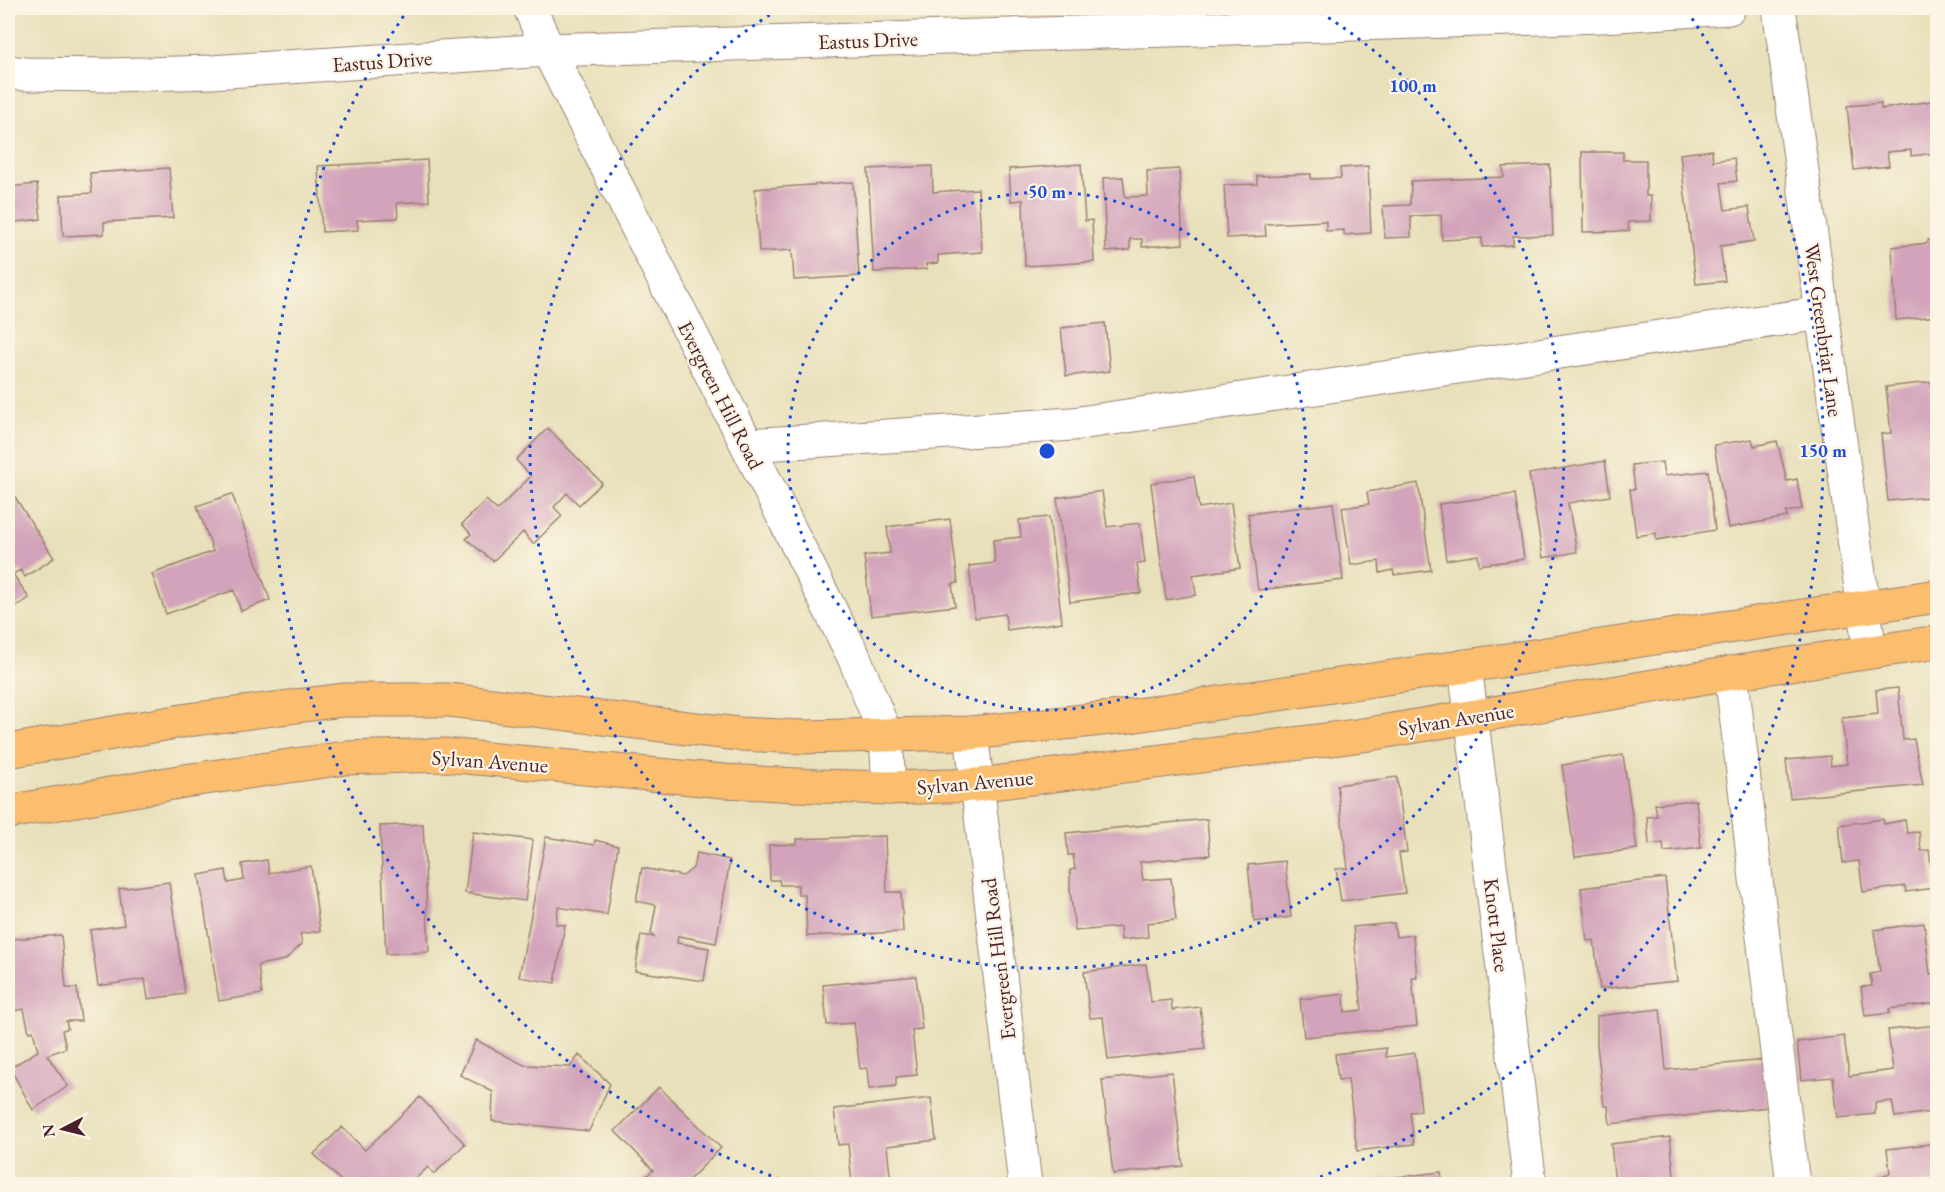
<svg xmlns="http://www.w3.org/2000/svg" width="1945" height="1192" viewBox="0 0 1945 1192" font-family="'EB Garamond',serif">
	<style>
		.building { fill: #d2a3ba }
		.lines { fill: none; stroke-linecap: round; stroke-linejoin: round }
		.minor-casing { stroke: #998072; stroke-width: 35 }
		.major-casing { stroke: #998072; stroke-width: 35 }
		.minor { stroke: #fff; stroke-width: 33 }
		.major { stroke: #fbbd6e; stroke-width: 33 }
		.ring { fill: none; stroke: #1d4ed8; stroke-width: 3; stroke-dasharray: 3 6 }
		.labels { text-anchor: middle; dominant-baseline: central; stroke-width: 4.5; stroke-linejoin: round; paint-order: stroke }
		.street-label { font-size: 21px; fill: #4a1f2b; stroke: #fcf5e5 }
		.centre { fill: #1d4ed8; stroke: #fcf5e5; stroke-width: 3 }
		.ring-label { font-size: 18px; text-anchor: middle; font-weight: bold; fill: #1d4ed8; stroke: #fcf5e5; stroke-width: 4.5; stroke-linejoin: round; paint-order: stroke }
	</style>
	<rect width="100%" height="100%" fill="#fcf5e5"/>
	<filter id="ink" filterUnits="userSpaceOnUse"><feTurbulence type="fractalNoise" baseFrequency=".0167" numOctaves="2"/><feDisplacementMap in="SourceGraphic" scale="12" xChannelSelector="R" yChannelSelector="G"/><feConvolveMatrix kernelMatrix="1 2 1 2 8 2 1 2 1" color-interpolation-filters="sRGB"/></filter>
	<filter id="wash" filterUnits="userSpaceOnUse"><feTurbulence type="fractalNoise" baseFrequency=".008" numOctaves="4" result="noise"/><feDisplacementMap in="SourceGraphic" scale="24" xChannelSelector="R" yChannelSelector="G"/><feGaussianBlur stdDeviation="1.35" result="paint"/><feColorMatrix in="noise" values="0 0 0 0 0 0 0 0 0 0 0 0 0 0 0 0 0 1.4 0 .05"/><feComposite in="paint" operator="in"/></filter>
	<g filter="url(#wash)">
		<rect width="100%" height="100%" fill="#e8e0ba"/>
		<g id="blocks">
			<path class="building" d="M1938 100 1936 153 1911 156V150L1887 152 1889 166 1854 170 1847 106 1881 103V109Z
				M1712 150 1713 161 1734 158 1737 181 1721 183 1725 210 1749 207 1754 241 1720 246 1725 281 1696 284 1680 154Z
				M1582 152H1623V160H1646V196H1651V221L1628 222 1629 231 1583 232Z
				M427 160 429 201 397 203 398 218 357 220 358 230 322 232 318 166Z
				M1081 164 1085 221 1092 220 1094 262 1025 266 1023 200 1011 201 1009 169Z
				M1550 165 1553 235 1513 236V245L1482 247V238L1442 240 1441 215 1411 216V237L1385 238 1383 206 1410 205 1411 181 1504 177 1503 167Z
				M932 166 933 192 978 189 982 252 938 255V263L926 264 927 269 874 272 868 169Z
				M1368 166 1371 233 1344 235V230L1326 231V221L1265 224 1266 236 1227 238 1224 185 1257 184V176L1311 174V179L1341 178 1340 168Z
				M169 168 173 218 104 222V234L63 236 61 195 92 193 90 173Z
				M1179 169 1183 244 1142 247V239H1130V250L1106 252 1103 178 1123 177 1125 197 1148 196 1147 171Z
				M853 182 859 276 794 280 792 250 759 252 755 189Z
				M37 184 41 219 8 223V187Z
				M1938 239V316L1896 320 1892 247 1928 243V240Z
				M1105 323 1110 371 1066 376 1061 328Z
				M1931 382 1936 435H1938V496L1888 501 1881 434 1891 433 1886 387Z
				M548 428 602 483 579 505 567 493 554 507 562 516 533 544 523 532 493 561 466 539 471 534 462 524 486 500 497 510 531 476 516 460Z
				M1752 439 1754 446 1777 441 1787 481 1797 479 1802 509 1786 512 1787 517 1728 528 1714 445Z
				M1605 461 1610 496 1568 503 1577 552 1543 558 1529 474Z
				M1662 462 1664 476 1708 471 1715 530 1656 540V533L1636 536 1630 489H1635L1632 465Z
				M1194 476 1199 508 1231 503 1240 568 1193 575 1196 595 1166 600 1151 483Z
				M1418 483 1431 570 1394 575 1393 570 1380 573 1379 561 1351 565 1342 508 1369 504 1367 492Z
				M8 486 54 558 25 577 21 570 13 574 29 598 8 612Z
				M1102 491 1107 527 1140 523 1145 563 1137 564 1141 593 1070 602 1057 498Z
				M232 494 270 600 241 611 234 590 166 614 152 574 213 551 197 506Z
				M1515 494 1524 559 1479 565 1478 555 1446 560 1439 504Z
				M1333 503 1343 580 1258 590 1248 514Z
				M1049 517 1062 622 1007 630 1005 614 975 618 969 566 995 563 993 540 1021 537 1019 520Z
				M950 519 958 583 952 584 955 606 871 616 864 556 890 553 887 527Z
				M1898 688 1903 740 1914 739 1923 785 1790 798 1786 760 1830 756 1831 766 1847 764 1842 718 1878 714 1876 690Z
				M1623 755 1637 849 1575 857 1562 765Z
				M1397 777 1407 852 1399 853 1405 893 1341 901 1336 869 1348 868 1337 785Z
				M1696 800 1701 848 1664 852 1663 843 1649 845 1647 817 1657 816 1655 804Z
				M1207 819 1210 855 1140 862 1143 880 1171 878 1176 920 1147 923 1148 937 1121 940 1120 927 1075 931 1070 889V870L1075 869 1073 855H1068L1066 833Z
				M1883 819 1884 824 1905 820 1907 833 1919 832 1921 851 1929 850 1934 888 1906 892 1905 886 1863 892 1859 861 1843 863 1839 825Z
				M423 824 429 952 386 954 380 826Z
				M473 832 533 840 525 901 465 893Z
				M885 836 887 892H901L903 932 807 936 805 895H798V885H780L779 880H770L769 845 797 844V839Z
				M546 837 594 845 595 840 618 846 607 915 558 907 556 924 565 925 555 983 519 977Z
				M697 853 730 860 716 943 678 936 677 943 709 948 704 981 635 971 641 935 654 937 651 934 656 905 636 901 642 868 683 876 693 868Z
				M267 860 269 873 311 866 320 931 300 934 302 944 285 960 258 965 262 994 219 1001 199 875 226 870 228 883 244 880 242 864Z
				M1285 861 1291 917 1254 922 1248 865Z
				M1665 878 1677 981 1600 989 1594 940 1587 941 1581 888Z
				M169 882 185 994 148 999 145 979 98 986 90 930 124 925 119 889Z
				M1394 923 1396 937 1413 935 1417 978H1412L1417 1026 1304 1037 1300 999 1344 994 1345 1012 1362 1010 1353 927Z
				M1924 923 1930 974 1938 973V1003L1889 1009 1890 1013 1865 1016 1861 987 1872 986 1870 974 1880 972 1874 930Z
				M61 935 66 988H77L81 1021H66L68 1029 62 1030 66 1048 47 1055 68 1086 33 1110 10 1068 38 1051 33 1031 29 1032 24 1009 8 1012V953H14L13 939Z
				M1146 964 1151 1002 1171 1000 1172 1010 1200 1007 1205 1049 1108 1060 1103 1017 1090 1018 1084 972Z
				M916 976 922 1029 912 1030 917 1075 896 1077V1086L869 1089 867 1068 860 1069 854 1023 827 1025 823 985Z
				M1660 1009 1666 1070 1763 1060 1768 1107 1610 1124 1608 1106H1604L1597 1045V1016Z
				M1938 1025V1111L1895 1117 1892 1101 1875 1103V1114L1838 1118 1833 1077 1801 1080 1797 1042 1844 1036 1849 1076 1893 1070 1888 1030Z
				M476 1040 524 1065 570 1067 579 1055 610 1084 589 1131 492 1121 493 1092 460 1075Z
				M1386 1048V1057L1415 1053 1421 1111 1410 1112 1414 1144 1357 1151 1348 1079 1338 1080 1335 1054Z
				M1172 1072 1183 1166 1113 1174 1102 1080Z
				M659 1087 721 1148 685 1184H638L653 1170 615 1131Z
				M420 1097 465 1144 434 1174 428 1167 410 1184H391L388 1181 384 1184H344L314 1154 342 1127 365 1150Z
				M931 1098 936 1140 887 1146 891 1184H852L848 1144 838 1145 834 1109Z
				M1670 1137 1675 1184H1615L1611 1144Z
				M1938 1143V1184H1874L1873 1179 1890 1173 1887 1149Z
				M1441 1172 1443 1184H1380V1179Z"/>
		</g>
	</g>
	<g filter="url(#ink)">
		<use href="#blocks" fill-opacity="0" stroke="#998072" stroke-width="1.5"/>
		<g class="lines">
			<defs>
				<path id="minor" d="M530 8 548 50 854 657 886 736 889 788
					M1779 8 1870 652
					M8 72 25 74 111 75 211 72 548 50 1601 16 1729 8
					M747 445 1073 424 1822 313
					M1465 666 1530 1184
					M1731 673 1793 1184
					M971 733 1025 1184"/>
				<path id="major" d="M8 751 188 720 343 700H449L739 734 803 737 971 733 1130 716 1938 596
					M8 812 184 781 345 758 444 755 724 781 817 786 889 788 977 785 1363 735 1731 673 1938 642"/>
			</defs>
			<use href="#minor" class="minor-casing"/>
			<use href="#major" class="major-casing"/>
			<use href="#minor" class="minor"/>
			<use href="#major" class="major"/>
		</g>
	</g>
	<g class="ring">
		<circle cx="1047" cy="451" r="259"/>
		<path d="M1313 8A517 517 0 1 1 781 8"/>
		<path d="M788 1182A776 776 0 0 1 407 11M1687 11A776 776 0 0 1 1306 1182"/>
	</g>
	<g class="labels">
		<g class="street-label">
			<text transform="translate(868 40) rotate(-2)">Eastus Drive</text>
			<text transform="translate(382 61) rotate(-4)">Eastus Drive</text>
			<text transform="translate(1824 330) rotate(82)">West Greenbriar Lane</text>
			<text transform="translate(721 395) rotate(63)">Evergreen Hill Road</text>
			<text transform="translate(1456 719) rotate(-9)">Sylvan Avenue</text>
			<text transform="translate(490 761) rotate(4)">Sylvan Avenue</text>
			<text transform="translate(975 782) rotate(-5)">Sylvan Avenue</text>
			<text transform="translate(1497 925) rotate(83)">Knott Place</text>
			<text transform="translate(998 959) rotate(-97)">Evergreen Hill Road</text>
		</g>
	</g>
	<circle cx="1047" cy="451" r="9" class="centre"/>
	<g class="ring-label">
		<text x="1413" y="92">100 m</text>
		<text x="1047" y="198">50 m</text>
		<text x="1823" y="457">150 m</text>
	</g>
	<rect width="1945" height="1192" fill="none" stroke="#fcf5e5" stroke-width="30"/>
	<g transform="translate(63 1129) rotate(263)" stroke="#fcf5e5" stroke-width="4.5" paint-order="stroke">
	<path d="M0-4.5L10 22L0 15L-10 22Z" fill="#4a1f2b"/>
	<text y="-9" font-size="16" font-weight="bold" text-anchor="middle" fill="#4a1f2b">N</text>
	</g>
</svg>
